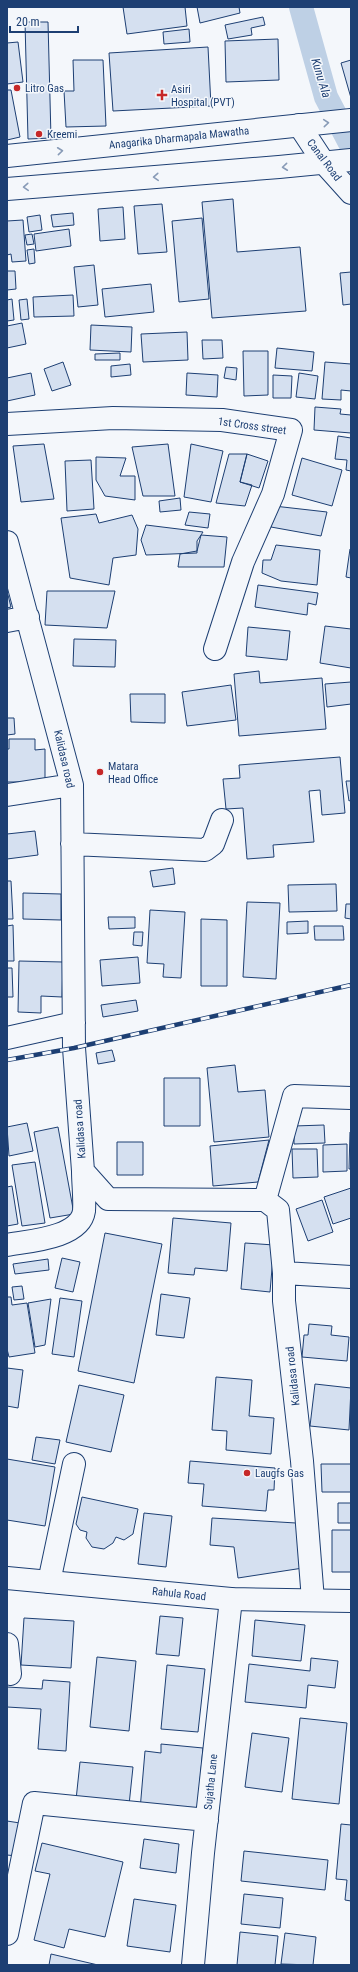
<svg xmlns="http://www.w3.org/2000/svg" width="358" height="1972" viewBox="0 0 358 1972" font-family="'Roboto Condensed',sans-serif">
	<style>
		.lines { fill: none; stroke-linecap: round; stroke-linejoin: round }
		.canal { stroke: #bed0e5; stroke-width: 24 }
		.building { fill: #d5e0f0; stroke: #1d3f73 }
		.minor-casing { stroke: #1d3f73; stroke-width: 24 }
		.major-casing { stroke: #1d3f73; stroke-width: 24 }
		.highway-casing { stroke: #1d3f73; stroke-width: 24 }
		.minor { stroke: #f4f7fb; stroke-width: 22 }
		.major { stroke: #f4f7fb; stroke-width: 22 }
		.highway { stroke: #f4f7fb; stroke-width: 22 }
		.rail-casing { stroke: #1d3f73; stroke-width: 4.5 }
		.rail { stroke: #f4f7fb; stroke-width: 3; stroke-dasharray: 9; stroke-linecap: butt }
		.oneway { stroke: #889bb7 }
		.poi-dot { fill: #c62828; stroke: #f4f7fb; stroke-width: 1.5 }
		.labels { text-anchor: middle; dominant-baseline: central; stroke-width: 3; stroke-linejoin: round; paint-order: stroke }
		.poi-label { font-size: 11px; fill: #1d3f73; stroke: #f4f7fb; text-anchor: start }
		.street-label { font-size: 11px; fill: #1d3f73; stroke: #f4f7fb }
		.water-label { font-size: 12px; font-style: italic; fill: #1d3f73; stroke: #f4f7fb }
	</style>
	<rect width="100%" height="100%" fill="#f4f7fb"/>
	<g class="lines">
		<path class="canal" d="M301 7 326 97 351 145"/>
	</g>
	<path class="building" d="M123 7H185L187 26 127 34Z
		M197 7H239L240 13 200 23Z
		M263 17 265 25 251 28 252 35 228 39 225 25Z
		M25 22H48L51 138 28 139Z
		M189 29 190 42 164 44 163 32Z
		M278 39 279 80 226 82 225 41Z
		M18 42 23 82 7 84V43Z
		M208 47 211 106 113 111 109 53Z
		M73 60H103L106 126 66 127 64 91H74Z
		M351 60V98L341 63Z
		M7 90H11L20 137 7 140Z
		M233 199 237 252 300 247 306 311 212 318 202 202Z
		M162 204 167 252 138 254 134 206Z
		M123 207 125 239 100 241 98 209Z
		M73 213 74 225 53 227 51 215Z
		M40 215 42 230 29 232 27 217Z
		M202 218 209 299 179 302 172 221Z
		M23 220 26 261 12 262 11 254 7 255V221Z
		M69 229 71 246 36 251 34 234Z
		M32 234 34 244 27 245 25 235Z
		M34 249 35 263 29 264 27 250Z
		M94 265 98 305 78 307 74 267Z
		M7 271H15L16 289 7 290Z
		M351 272V304L343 305 340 273Z
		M151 284 154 312 105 317 102 289Z
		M73 295 74 316 34 317 33 297Z
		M12 299 14 320 7 321V300Z
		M27 299 29 319 21 320 19 300Z
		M22 323 26 344 7 348V326Z
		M91 325 132 327 131 352 90 350Z
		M187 332 188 360 143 362 141 334Z
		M202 340H222L223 358 203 359Z
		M277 348 314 352 312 371 275 368Z
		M243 351H268V395L244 396Z
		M120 353V360H95V354Z
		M63 362 71 385 52 391 44 369Z
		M325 362 351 364V391L341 390V400L322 399Z
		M130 364 131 375 111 377V366Z
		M226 367 237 368 236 380 224 378Z
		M31 373 35 395 7 401V378Z
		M187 373 218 375 217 397 186 395Z
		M299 373 318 376 315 399 296 397Z
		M273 375 292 376 291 398H273Z
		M315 407 341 409 340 414 351 415V433L314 430Z
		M338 436 351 438V471L346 470 347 460 335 459Z
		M44 444 54 499 21 502 13 446Z
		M168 444 175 496H143L132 447Z
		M191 444 223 451 211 502 184 497Z
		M229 454H247L240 482 252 485 245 506 216 503Z
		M247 454 268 461 259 488 240 482Z
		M96 457 126 458 120 476H135V500L105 496 96 480Z
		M302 458 342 470 332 506 292 495Z
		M91 460 94 509 67 511 65 461Z
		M180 498 181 510 160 512 159 501Z
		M274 506 327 512 321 536 271 527Z
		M189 512 210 514 208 528 185 525Z
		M96 514 99 523 132 515 138 529 136 555 113 558 109 585 70 578 61 518Z
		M146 525 203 532 197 541V553L146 555 141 540Z
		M201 535 227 537 224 567H178L180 554 197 551Z
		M276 545 320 550 317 585 281 581 262 573 263 560H271Z
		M350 549 351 550V578L346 577Z
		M258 585 318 593 316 605 308 603 307 615 255 607Z
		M7 591 11 607 7 608Z
		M47 591H115L107 628 45 625Z
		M325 626 351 629V668L320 663Z
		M248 627 290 631 287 660 246 656Z
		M74 639 116 640 115 667 73 666Z
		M259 671 260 683 322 678 326 729 239 736 234 674Z
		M351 682V704L327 707 325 684Z
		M231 685 236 720 187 726 182 692Z
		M130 694H165V723L131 722Z
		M7 718H14L15 734 7 735Z
		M9 739H35V750L45 749V782H7V749H9Z
		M340 757 345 813 322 815 320 790 309 791 314 842 273 845 274 857 247 859 243 808 226 809 223 779 240 778 239 765Z
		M346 781H351V800L349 801Z
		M35 831 38 855 7 859V834Z
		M173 868 175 884 153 887 150 871Z
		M7 881H11L13 919H7Z
		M336 884 337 911 289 912 288 885Z
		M23 893 61 894V920L23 919Z
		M247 902 280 903 276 979 243 977Z
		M346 904H351V919L345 918Z
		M150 910 185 912 181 978 163 977 164 964 147 963Z
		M108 917H135V928L109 929Z
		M201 919 227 920V986H201Z
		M308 921V933L287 934V922Z
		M13 925 14 961H7V926Z
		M314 926H343L344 940H315Z
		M134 932H143L142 946 133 945Z
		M138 957 140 983 102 986 100 960Z
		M19 961 63 962 62 997 41 996V1013L18 1012Z
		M7 968H12L13 997H7Z
		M136 1000 138 1011 103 1017 101 1005Z
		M112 1050 115 1061 98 1064 96 1053Z
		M235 1065 238 1092 265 1090 269 1137 214 1142 207 1068Z
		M164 1078H200V1126H164Z
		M27 1123 33 1151 9 1156 7 1127Z
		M324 1125 325 1143 294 1144V1126Z
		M58 1127 74 1214 50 1218 34 1132Z
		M350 1132H351V1169H349Z
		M269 1140 258 1182 213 1186 210 1146Z
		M117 1142H143V1175H117Z
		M347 1144V1171L323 1172V1145Z
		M292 1149H317L318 1177 293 1178Z
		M35 1162 45 1223 22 1226 12 1165Z
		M12 1186 18 1224 7 1226V1187Z
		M351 1188V1218L333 1224 324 1197Z
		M322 1200 333 1232 308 1241 296 1209Z
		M173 1218 231 1223 227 1271 195 1268 194 1275 168 1273Z
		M105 1233 162 1244 134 1383 78 1371Z
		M245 1243 274 1245 270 1292 241 1289Z
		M62 1258 80 1262 73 1292 55 1288Z
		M48 1259 49 1270 15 1274 13 1264Z
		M22 1286 24 1299 14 1300 12 1287Z
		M161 1294 190 1298 184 1338 156 1335Z
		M7 1297H11L12 1305 27 1303 35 1353 9 1357 7 1349Z
		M60 1298 82 1301 74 1357 52 1354Z
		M51 1299 45 1345 35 1347 28 1303Z
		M309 1324 332 1326 331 1335 349 1337 347 1361 302 1357 304 1335H308Z
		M7 1368 23 1370 18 1408 7 1406Z
		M216 1377 252 1380 249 1416 274 1418 271 1454 226 1450 227 1431 212 1430Z
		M315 1384 351 1388 349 1430 310 1426Z
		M79 1385 124 1395 111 1452 66 1442Z
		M36 1437 60 1440 55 1464 32 1460Z
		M7 1459 55 1467 45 1526 7 1520Z
		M190 1461 275 1468 274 1490H268L266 1511 202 1506 204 1484 188 1483Z
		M321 1464H351V1492H322Z
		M82 1497 138 1509 133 1534 124 1540 116 1537 113 1543 104 1549 92 1547 86 1538 87 1532 80 1530 76 1524Z
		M338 1503H351V1523H338Z
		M144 1513 172 1516 166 1567 138 1564Z
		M212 1518 296 1523 303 1568 238 1578 234 1547 210 1545Z
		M332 1530H351V1572H332Z
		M160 1616 183 1618 179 1656 156 1654Z
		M24 1618 74 1621 71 1668 21 1665Z
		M255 1620 305 1625 301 1661 252 1656Z
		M97 1657 136 1661 129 1731 90 1727Z
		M311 1658 338 1661 335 1688 308 1685 306 1708 245 1702 249 1664 310 1671Z
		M167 1665 205 1669 198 1732 161 1729Z
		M43 1680 70 1682 66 1751 38 1749 41 1709 7 1707V1687L42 1689Z
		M300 1718 347 1723 339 1804 292 1799Z
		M252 1733 289 1738 282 1792 245 1787Z
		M161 1744 203 1748 197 1815 140 1810 145 1751 161 1753Z
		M80 1762 133 1767 129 1805 76 1800Z
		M7 1821 20 1823 17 1856 7 1855Z
		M341 1824 351 1825V1901L345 1900 347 1880 336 1879Z
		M144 1839 179 1844 176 1873 140 1868Z
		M42 1843 123 1862 105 1937 69 1929 64 1948 34 1940 50 1874 35 1871Z
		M244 1851 328 1860 325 1890 241 1881Z
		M244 1894 283 1898 280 1928 241 1924Z
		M134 1899 176 1905 170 1952 127 1946Z
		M240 1932 278 1936 275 1965H237Z
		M285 1933 316 1937 313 1965 281 1964Z
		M51 1954 98 1965H49Z"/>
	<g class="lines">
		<defs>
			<path id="minor" d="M299 125 324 163 351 193
				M7 424 113 418 222 420 291 430 273 494 243 562 215 649
				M7 542 72 785 74 1048 83 1171 108 1199 265 1200 278 1210 284 1273V1301L302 1461 313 1600
				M7 621 28 617
				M7 795 72 785
				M72 844 205 850 213 844 222 820
				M7 1038 74 1023
				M265 1200 294 1096 351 1098
				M7 1245C29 1241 80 1238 84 1211 85 1198 83 1184 83 1171
				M284 1273 351 1277
				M49 1582 74 1464
				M7 1644 10 1674
				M7 1934 34 1803 207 1820
				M193 1965 203 1853 231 1599"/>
			<path id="major" d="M7 1578 231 1599 351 1601"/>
			<path id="highway" d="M7 156 351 120
				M7 189 279 167 351 160"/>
		</defs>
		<use href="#minor" class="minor-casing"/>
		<use href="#major" class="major-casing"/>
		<use href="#highway" class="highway-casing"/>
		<use href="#minor" class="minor"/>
		<use href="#major" class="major"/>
		<use href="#highway" class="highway"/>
		<defs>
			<path id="rail" d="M7 1060 74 1048 351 985"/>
		</defs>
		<use href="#rail" class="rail-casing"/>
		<use href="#rail" class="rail"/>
	</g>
	<defs><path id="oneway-chevron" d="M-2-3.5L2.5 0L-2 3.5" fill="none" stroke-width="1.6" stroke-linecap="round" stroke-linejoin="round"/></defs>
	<g class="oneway">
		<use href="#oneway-chevron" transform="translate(326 123) rotate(-5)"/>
		<use href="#oneway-chevron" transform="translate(60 151) rotate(-6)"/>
		<use href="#oneway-chevron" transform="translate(285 167) rotate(174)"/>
		<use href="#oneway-chevron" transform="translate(156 177) rotate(176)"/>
		<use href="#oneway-chevron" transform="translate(26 187) rotate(176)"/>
	</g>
	<g class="poi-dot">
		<circle cx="17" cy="88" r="4"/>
		<path d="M160 89h4v4h4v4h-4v4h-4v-4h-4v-4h4z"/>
		<circle cx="39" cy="134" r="4"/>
		<circle cx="100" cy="772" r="4"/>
		<circle cx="247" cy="1473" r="4"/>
	</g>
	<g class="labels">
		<g class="poi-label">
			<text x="25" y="88">Litro Gas</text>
			<text x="171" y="89">Asiri<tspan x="171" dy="13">Hospital (PVT)</tspan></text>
			<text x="47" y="134">Kreemi</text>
			<text x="108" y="766">Matara<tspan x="108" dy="13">Head Office</tspan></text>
			<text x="255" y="1473">Laugfs Gas</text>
		</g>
		<g class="street-label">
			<text transform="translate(179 138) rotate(-6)">Anagarika Dharmapala Mawatha</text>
			<text transform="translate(324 160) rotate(53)">Canal Road</text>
			<text transform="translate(252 426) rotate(8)">1st Cross street</text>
			<text transform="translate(64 759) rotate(77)">Kalidasa road</text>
			<text transform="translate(80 1129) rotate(-94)">Kalidasa road</text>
			<text transform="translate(293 1376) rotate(-96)">Kalidasa road</text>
			<text transform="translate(179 1594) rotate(6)">Rahula Road</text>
			<text transform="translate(211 1782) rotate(-84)">Sujatha Lane</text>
		</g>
		<g class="water-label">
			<text transform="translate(321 78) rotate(73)">Kunu Ala</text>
		</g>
	</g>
	<rect width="358" height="1972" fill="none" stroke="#1d3f73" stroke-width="16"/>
	<path d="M10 26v6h68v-6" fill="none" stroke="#1d3f73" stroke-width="2"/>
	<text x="16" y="26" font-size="12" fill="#1d3f73" stroke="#f4f7fb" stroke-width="3" paint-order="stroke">20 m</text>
</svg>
